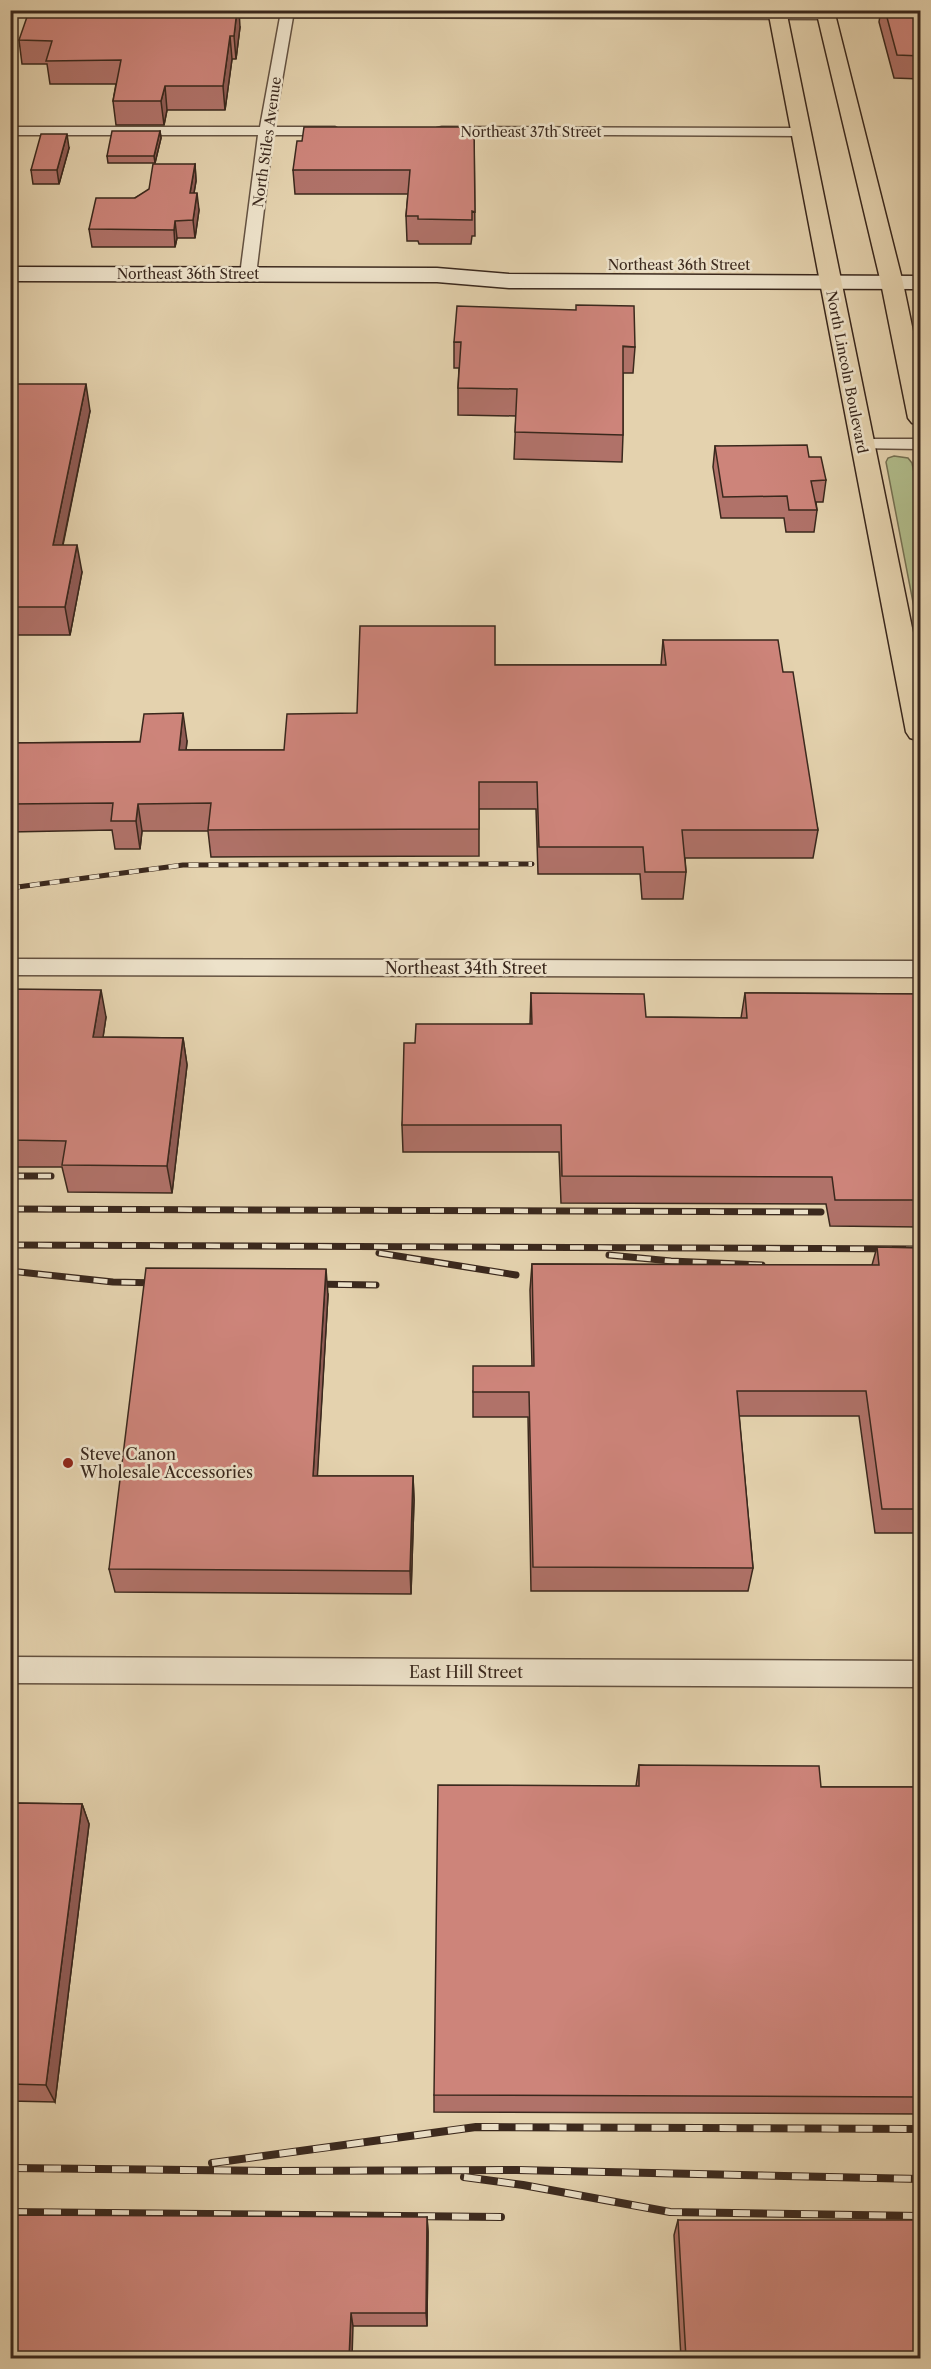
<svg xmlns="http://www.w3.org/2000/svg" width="931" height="2369" viewBox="0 0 931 2369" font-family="'Libre Caslon Text',serif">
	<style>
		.green { fill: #b1bd8c; stroke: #767254; stroke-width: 1.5 }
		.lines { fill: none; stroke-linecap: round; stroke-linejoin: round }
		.street-casing { stroke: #645241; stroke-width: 3 }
		.secondary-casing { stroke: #3a281d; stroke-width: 3 }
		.primary-casing { stroke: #3a281d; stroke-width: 3 }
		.street { fill: #ede2ca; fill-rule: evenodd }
		.secondary { fill: #ede2ca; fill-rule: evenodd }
		.primary { fill: #e4d2ae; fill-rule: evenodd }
		.rail-far2-casing { stroke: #3a281d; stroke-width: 5 }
		.rail-far1-casing { stroke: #3a281d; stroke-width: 7 }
		.rail-casing { stroke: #3a281d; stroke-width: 8 }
		.rail-far2 { stroke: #ede2ca; stroke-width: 4; stroke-dasharray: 10; stroke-linecap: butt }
		.rail-far1 { stroke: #ede2ca; stroke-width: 4.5; stroke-dasharray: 14; stroke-linecap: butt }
		.rail { stroke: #ede2ca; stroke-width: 6; stroke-dasharray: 17; stroke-linecap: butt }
		.wall { fill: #b07269; stroke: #3a281d; stroke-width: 1.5 }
		.shaded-wall { fill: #905c55; stroke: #3a281d; stroke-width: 1.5 }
		.building { fill: #cd847a; stroke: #3a281d; stroke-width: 1.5 }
		.poi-dot { fill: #8f2418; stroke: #ede2ca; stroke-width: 2 }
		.labels { text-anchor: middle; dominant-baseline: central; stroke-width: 5; stroke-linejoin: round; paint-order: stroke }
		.far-street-label { font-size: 14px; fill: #3a281d; stroke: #ede2ca }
		.street-label { font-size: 16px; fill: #3a281d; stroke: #ede2ca }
		.poi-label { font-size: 16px; fill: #3a281d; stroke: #ede2ca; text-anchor: start }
	</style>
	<rect width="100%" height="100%" fill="#e4d2ae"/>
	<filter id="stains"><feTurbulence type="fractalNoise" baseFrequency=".00333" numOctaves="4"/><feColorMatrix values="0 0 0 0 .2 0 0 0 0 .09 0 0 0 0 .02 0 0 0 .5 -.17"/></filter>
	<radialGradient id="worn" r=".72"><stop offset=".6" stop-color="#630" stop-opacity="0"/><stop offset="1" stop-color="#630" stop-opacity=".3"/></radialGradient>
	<path class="green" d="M894 456 908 458 912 463 920 502V628L917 623 886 462 888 458Z"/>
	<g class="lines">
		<defs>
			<path id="street" d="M10 10H110L111 12 104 16H10Z
				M203 10 827 11 834 15 827 19 293 17 274 127H335L342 131 335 135H273L256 275 248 280 240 275 258 135H10V127H260L280 17H208L203 16 201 13Z
				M442 127 800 128 807 132 800 136 437 134 435 131 437 128Z
				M862 439H920V449L856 448 853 444 856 440Z
				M10 959 920 961V977L10 975Z
				M10 1657 920 1661V1687L10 1683Z"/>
			<path id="secondary" d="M10 267 437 268 509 274 920 276V289L509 288 437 282 10 281Z"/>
			<path id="primary" d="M768 10H786L920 667V741L910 738 906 732Z
				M816 10H834L903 283 920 365V425L912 423 908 418 881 283Z"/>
		</defs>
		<use href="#street" class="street-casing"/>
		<use href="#secondary" class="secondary-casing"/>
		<use href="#primary" class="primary-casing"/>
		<use href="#street" class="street"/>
		<use href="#secondary" class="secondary"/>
		<use href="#primary" class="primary"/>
		<defs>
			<path id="rail-far2" d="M10 888 183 865 532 864"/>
			<path id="rail-far1" d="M10 1176H51
				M10 1209 821 1212
				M10 1245 920 1249
				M379 1253 516 1275
				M609 1255 671 1261 762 1265
				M10 1271 113 1282 160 1283
				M310 1284 376 1285"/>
			<path id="rail" d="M212 2163 476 2127 920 2129
				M10 2168 271 2171 517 2170 920 2179
				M464 2177 523 2185 670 2212 920 2216
				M10 2212 501 2217"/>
		</defs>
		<use href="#rail-far2" class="rail-far2-casing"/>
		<use href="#rail-far1" class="rail-far1-casing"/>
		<use href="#rail" class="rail-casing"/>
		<use href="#rail-far2" class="rail-far2"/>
		<use href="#rail-far1" class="rail-far1"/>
		<use href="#rail" class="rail"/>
	</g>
	<path class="wall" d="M881 10H921V79L894 78 879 22Z
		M71 14 240 27 236 59H232L225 110H167L164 125H116L113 101 116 84H50L47 64H22L19 40Z
		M474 127 475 236H472L471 244H419L418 241H407L406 216 408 194H295L293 170Z
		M160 131 161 138 155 163H108L107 156Z
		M69 148 59 184H33L31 170Z
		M195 164 196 181 194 193 199 210 195 238H177L175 247H92L89 229 135 198Z
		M454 342 635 347 633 373H623V435L622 462 514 459 516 416 458 415V388L459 368H454Z
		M10 384 90 411 63 545 82 572 70 635H10Z
		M715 446 809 457 826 480 823 502H816L817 510 814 532H786L784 518H721L713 467Z
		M663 640 783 672 818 830 813 858H685L686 872 683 899H642L640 874H538L536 809H479V856L211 857 208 831H142L140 849H115L112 830 10 832V743L187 741 186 750H284L357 713 495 665H661Z
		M10 989 106 1017 103 1037 183 1038 187 1065 172 1193 68 1192 62 1167H10Z
		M531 993 646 1017 741 1018 745 993 921 994V1227L830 1226 826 1204 561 1203 559 1152H403L402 1125 415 1043 530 1024Z
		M877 1247 921 1248V1533H875L859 1416H739L753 1568 748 1591H531L528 1417H473V1391L532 1366 530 1290 532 1264 872 1265Z
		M328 1295 317 1476H413L414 1500 411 1594 115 1592 109 1569Z
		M639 1765 821 1787H921V2114L434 2112V2095L636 1786Z
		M10 1803 82 1804 89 1824 55 2102 10 2101Z
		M427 2217 428 2232 427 2326H353L10 2358Z
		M678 2220 921 2358H681L674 2235Z"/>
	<path class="shaded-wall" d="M237 10H239L240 27 236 59 234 36Z
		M230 36 232 59 225 110 223 86Z
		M165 86 167 110 164 125 161 101Z
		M160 131 161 138 155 163 154 156Z
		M67 134 69 148 59 184 57 170Z
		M195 164 196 181 191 210 190 193Z
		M197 193 199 210 195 238 193 220Z
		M175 221 177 238 175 247 174 230Z
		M86 384 90 411 57 572 53 545Z
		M77 545 82 572 70 635 65 607Z
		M183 713 187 741 183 777 179 750Z
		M138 804 142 831 140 849 136 821Z
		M101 990 106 1017 99 1064 93 1037Z
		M183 1038 187 1065 172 1193 167 1166Z
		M326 1269 328 1295 316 1500 313 1476Z
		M413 1476 414 1500 411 1594 410 1571Z
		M82 1804 89 1824 55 2102 46 2085Z
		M427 2217 428 2232 427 2326 426 2313Z
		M351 2313 353 2326 352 2358H349Z"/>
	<path class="building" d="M72 10H237L234 36H230L223 86H165L161 101H113L121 60 46 61 52 41 19 40 28 14H71Z
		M885 10H921V56L897 55Z
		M304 127H474L475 212 472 211V220L418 219V216H406L410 170H293L297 141H302Z
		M112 131H160L154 156H107Z
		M41 134H67L57 170H31Z
		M153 164H195L190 193H197L193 220 175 221 174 230 89 229 96 198H135L149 189Z
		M576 305 634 306 635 347 623 346V435L515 432 517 389 458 388 461 342H454L457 306 576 310Z
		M10 384H86L53 545H77L65 607H10Z
		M807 445 809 457H821L826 480 811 481 817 510H789L787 496 723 497 715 446Z
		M360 626H495V665H666L663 640H778L783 672H793L818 830H682L686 872H645L643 847H539L537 782H479V829L208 830 211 803 138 804 136 821H111L113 803 10 804V743L140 742 144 714 183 713 179 750H284L287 714 357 713Z
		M10 989 101 990 93 1037 183 1038 167 1166 62 1165 66 1141 10 1140Z
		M531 993 644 994 646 1017 747 1018 745 993 921 994V1200H835L832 1177 562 1176 561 1125H402L404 1043H415L416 1024H532Z
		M877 1247 921 1248V1509H882L866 1391H737L753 1568 533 1567 529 1392H473V1366H534L532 1264 879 1265Z
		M146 1268 326 1269 313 1476H413L410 1571 109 1569Z
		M639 1765 819 1766 821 1787H921V2097L434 2095 438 1785 639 1786Z
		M10 1803 82 1804 46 2085 10 2084Z
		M10 2215 427 2217 426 2313H351L349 2358H10Z
		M678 2220H921V2358H686Z"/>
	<circle class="poi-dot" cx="68" cy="1463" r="6"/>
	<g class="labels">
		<g class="far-street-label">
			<text x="531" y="132">Northeast 37th Street</text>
			<text transform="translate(267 142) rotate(-82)">North Stiles Avenue</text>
			<text x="679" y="265">Northeast 36th Street</text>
			<text x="188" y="274">Northeast 36th Street</text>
			<text transform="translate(847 372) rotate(79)">North Lincoln Boulevard</text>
		</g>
		<g class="street-label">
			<text x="466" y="968">Northeast 34th Street</text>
			<text x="466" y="1672">East Hill Street</text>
		</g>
		<g class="poi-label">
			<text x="80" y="1454">Steve Canon<tspan x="80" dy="18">Wholesale Accessories</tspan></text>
		</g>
	</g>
	<rect width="931" height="2369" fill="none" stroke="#e4d2ae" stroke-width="36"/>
	<rect x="12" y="12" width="907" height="2345" fill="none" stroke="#3a281d" stroke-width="3"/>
	<rect x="18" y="18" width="895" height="2333" fill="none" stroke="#3a281d" stroke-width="1.5"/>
	<rect width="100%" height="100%" filter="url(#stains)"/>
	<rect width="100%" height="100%" fill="url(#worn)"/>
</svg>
